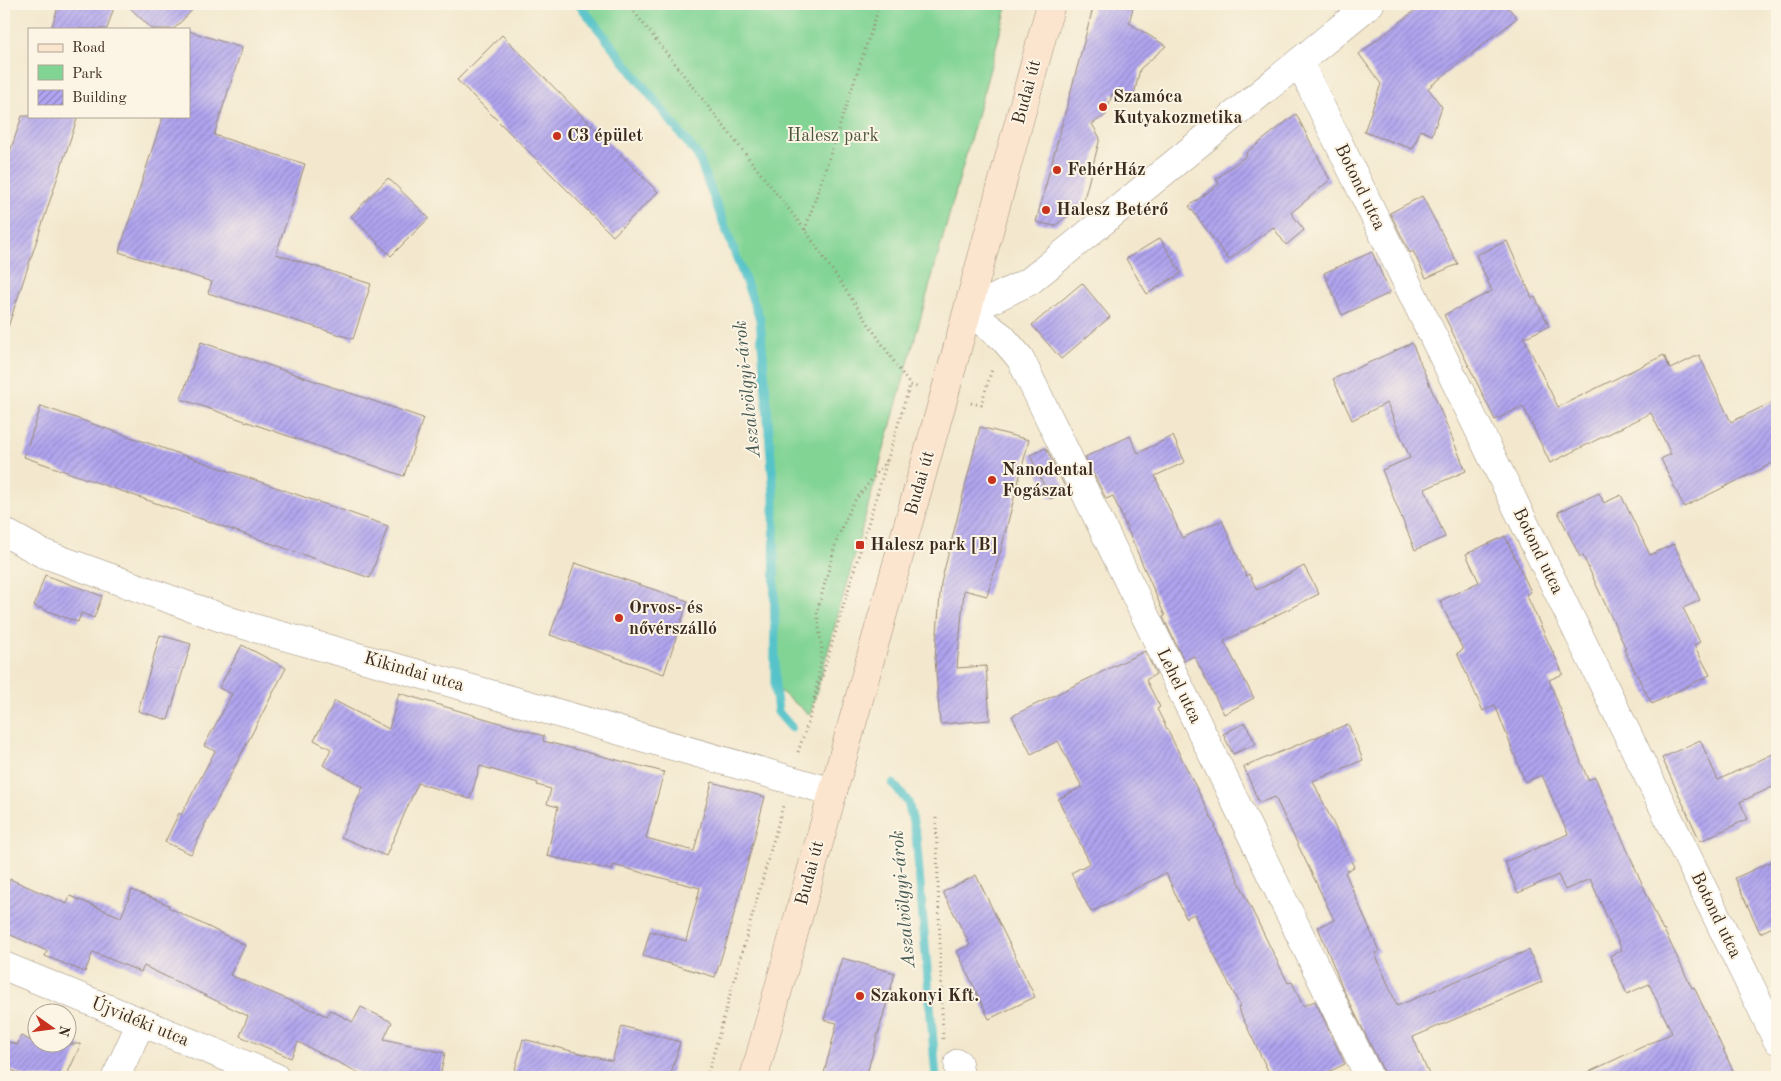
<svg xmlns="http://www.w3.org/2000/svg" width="1781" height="1081" viewBox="0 0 1781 1081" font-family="'Old Standard TT',serif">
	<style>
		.green { fill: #82d495; stroke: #5e7f5a }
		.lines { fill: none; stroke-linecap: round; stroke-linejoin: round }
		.stream { stroke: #55c3c9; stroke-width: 9 }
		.building { fill: url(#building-hatch) }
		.minor-casing { stroke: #978976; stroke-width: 29 }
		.secondary-casing { stroke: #978976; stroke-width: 29 }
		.path { stroke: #978976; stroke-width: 3; stroke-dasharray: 1 4; stroke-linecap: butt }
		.minor { stroke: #fff; stroke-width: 28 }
		.secondary { stroke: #fce5cf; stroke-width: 28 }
		.poi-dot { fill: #c8321e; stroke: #fcf5e5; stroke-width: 2 }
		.labels { text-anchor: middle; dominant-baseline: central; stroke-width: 4; stroke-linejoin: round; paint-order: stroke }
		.street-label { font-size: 18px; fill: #3b2a1e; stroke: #fcf5e5 }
		.poi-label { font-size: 18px; font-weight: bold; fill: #3b2a1e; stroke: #fcf5e5; text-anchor: start }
		.park-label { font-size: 18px; fill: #4d543c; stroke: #fcf5e5 }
		.water-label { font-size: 19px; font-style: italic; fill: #435851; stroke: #fcf5e5 }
	</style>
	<defs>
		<pattern id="building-hatch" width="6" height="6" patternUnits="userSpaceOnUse" patternTransform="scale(1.25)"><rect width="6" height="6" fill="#b0a4f0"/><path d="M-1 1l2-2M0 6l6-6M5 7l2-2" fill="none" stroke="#9086c2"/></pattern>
	</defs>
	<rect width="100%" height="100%" fill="#fcf5e5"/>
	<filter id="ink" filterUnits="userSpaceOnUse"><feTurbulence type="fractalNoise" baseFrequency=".02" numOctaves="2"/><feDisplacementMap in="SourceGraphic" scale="10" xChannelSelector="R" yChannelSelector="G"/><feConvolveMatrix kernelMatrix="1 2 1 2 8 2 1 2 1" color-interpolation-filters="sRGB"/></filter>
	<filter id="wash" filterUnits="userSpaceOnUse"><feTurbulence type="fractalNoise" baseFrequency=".0096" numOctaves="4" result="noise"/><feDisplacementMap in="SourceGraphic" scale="20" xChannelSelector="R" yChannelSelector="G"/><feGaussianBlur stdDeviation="1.12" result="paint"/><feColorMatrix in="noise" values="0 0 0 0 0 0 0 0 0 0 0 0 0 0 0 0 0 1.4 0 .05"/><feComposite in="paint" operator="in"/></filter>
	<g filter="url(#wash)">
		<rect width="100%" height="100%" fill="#f3e8ce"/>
		<path class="green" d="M582 4H1008L810 715 775 687 769 427 760 319 698 156Z"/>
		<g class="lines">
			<path class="stream" d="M579 4 698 156 760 319 774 495 775 687 778 712 791 727
				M893 784 908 802 916 835 936 1077"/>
		</g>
		<g id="blocks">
			<path class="building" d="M59 4H115L107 29H51Z
				M126 4H198L174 29H152Z
				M1094 4H1134L1129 23 1166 46 1140 69 1133 99 1112 94 1106 115 1092 124 1100 138 1083 203 1055 226 1036 222Z
				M1423 4H1505L1517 18 1428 88 1442 107 1432 135 1420 130 1413 149 1364 132 1381 84 1359 54Z
				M189 31 242 48 214 135 305 164 276 254 371 284 353 339 208 293 212 282 119 252 163 116H189Z
				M502 35 658 192 613 236 457 80Z
				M1296 114 1330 180 1291 213 1304 230 1286 245 1273 227 1229 260 1189 206 1219 184 1216 179 1247 155 1246 153Z
				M22 116H78L8 327 4 326V170Z
				M388 178 429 218 391 256 351 216Z
				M1422 196 1458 264 1426 278 1413 251 1410 253 1390 213Z
				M1160 238 1181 273 1147 294 1126 259Z
				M1507 241 1532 298 1535 297 1549 326 1524 338 1558 407 1664 355 1670 369 1699 355 1731 422 1777 400V461L1684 507 1661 459 1671 454 1651 413 1550 463 1523 406 1495 420 1444 315 1492 291 1476 255Z
				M1372 252 1390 293 1342 315 1324 273Z
				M1082 283 1110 317 1061 359 1032 325Z
				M201 342 423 418 404 476 181 399Z
				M1412 343 1466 471 1425 489 1445 537 1415 550 1382 470 1410 458 1387 403 1352 420 1333 379Z
				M41 406 388 526 370 578 24 457Z
				M980 427 1029 440 1000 553 987 596 964 590 957 668 986 666 990 720 940 724 935 658 941 583Z
				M1130 436 1138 453 1173 436 1185 462 1155 476 1182 538 1222 520 1246 576 1249 574 1257 590 1304 566 1319 594 1224 641 1254 698 1224 714 1194 656 1184 661 1163 617 1165 616 1113 496 1106 499 1085 457Z
				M1046 448 1067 491 1050 499 1030 455Z
				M1599 493 1604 503 1621 495 1650 555 1674 544 1700 600 1683 608 1700 642 1694 645 1710 675 1652 704 1624 650 1626 649 1583 556 1580 557 1558 512Z
				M1505 536 1531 592 1526 594 1563 674 1549 680 1588 780 1595 777 1663 931 1664 930 1692 988 1694 987 1736 1077H1578L1672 1033 1649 984 1627 994 1610 956 1622 950 1590 879 1565 890 1558 875 1518 893 1505 862 1568 834 1542 775 1525 782 1495 705 1483 711 1457 653 1463 650 1440 601 1479 582 1466 554Z
				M575 563 688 601 664 674 550 635Z
				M45 575 102 596 94 618 81 613 78 622 34 606Z
				M160 635 191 644 168 720 138 711Z
				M242 645 286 668 204 826H205L191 854 165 842 179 813 181 815 215 751 204 746 232 694 219 688Z
				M1145 651 1156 674 1146 680 1160 707 1157 709 1216 827H1215L1248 902 1288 983 1292 982 1303 1006 1315 1001 1345 1064 1318 1077H1271L1238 1008 1240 1006 1194 914 1186 918 1166 873 1091 912 1071 873 1090 863 1058 799 1082 787 1058 741 1031 754 1012 716Z
				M399 693 544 736 543 741 664 772 646 838 694 851 712 782 765 797 728 937 715 977 643 956 650 931 686 941 700 888 613 865 612 870 547 856 558 807 547 804 551 789 537 785 538 783 480 766 470 799 418 783 386 856 341 837 363 787 323 765 331 749 314 740 335 701 389 729Z
				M1245 723 1256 744 1233 754 1223 734Z
				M1348 724 1363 760 1313 781 1354 867 1345 872 1379 951 1375 953 1397 1006 1529 950 1542 982 1413 1037 1430 1077H1384L1383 1070 1343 989 1318 927 1334 920 1275 797 1259 803 1244 767Z
				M1700 740 1718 780 1777 752V785L1740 802 1748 819 1700 841 1662 758Z
				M1777 859V925L1760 933 1735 878Z
				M976 875 1035 997 989 1019 957 951 970 945 943 892Z
				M10 879 67 904 70 896 121 917 132 890 169 905 168 907 245 945 230 975 327 1016 330 1010 353 1022 361 1007 392 1022 384 1039 445 1053 440 1077H367L298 1042 291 1058 240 1036 248 1016 144 966 141 972 93 952 85 972 45 956 47 951 4 932V893Z
				M842 958 895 973 866 1077H823L837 1023 824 1020Z
				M622 1026 680 1042 670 1077H513L523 1039 612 1061Z
				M21 1036 38 1044H81L66 1077H27L4 1067V1040L17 1045Z"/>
		</g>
	</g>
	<g filter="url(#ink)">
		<use href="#blocks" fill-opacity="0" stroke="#978976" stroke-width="1"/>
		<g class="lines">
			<defs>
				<path id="minor" d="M1299 62 1777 1040
					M4 532 42 553 233 622 505 698 833 792
					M4 966 275 1077
					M958 1063 960 1077
					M116 1077 141 1022
					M1369 1077 1020 358 1002 337 968 311 1030 281 1370 4"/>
				<path id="secondary" d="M754 1077 833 792 951 371 1051 4"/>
			</defs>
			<use href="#minor" class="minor-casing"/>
			<use href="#secondary" class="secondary-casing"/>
			<path class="path" d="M628 4 805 230 910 385 917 387
				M805 230 880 4
				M971 403 981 405 992 369
				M814 698 818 680 822 650 817 612 837 539 853 503 888 459
				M798 752 808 723 910 385
				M936 818 943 1039
				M707 1077 783 806"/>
			<use href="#minor" class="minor"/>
			<use href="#secondary" class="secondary"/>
		</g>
	</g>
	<g class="poi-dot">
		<circle cx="1103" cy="107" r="5"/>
		<circle cx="557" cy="136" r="5"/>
		<circle cx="1057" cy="170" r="5"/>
		<circle cx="1046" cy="210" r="5"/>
		<circle cx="992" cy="480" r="5"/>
		<rect x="855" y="540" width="10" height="10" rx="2.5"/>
		<circle cx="619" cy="618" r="5"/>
		<circle cx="860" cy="996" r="5"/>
	</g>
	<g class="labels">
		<g class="street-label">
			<text transform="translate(1027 92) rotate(-75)">Budai út</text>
			<text transform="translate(1360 187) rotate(64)">Botond utca</text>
			<text transform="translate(920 483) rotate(-74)">Budai út</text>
			<text transform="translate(1538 551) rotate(64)">Botond utca</text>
			<text transform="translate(414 672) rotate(16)">Kikindai utca</text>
			<text transform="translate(1179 686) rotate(64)">Lehel utca</text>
			<text transform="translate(810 873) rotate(-75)">Budai út</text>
			<text transform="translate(1716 915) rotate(64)">Botond utca</text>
			<text transform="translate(140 1022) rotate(22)">Újvidéki utca</text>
		</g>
		<g class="poi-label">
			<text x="1113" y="97">Szamóca<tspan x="1113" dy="21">Kutyakozmetika</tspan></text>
			<text x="567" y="136">C3 épület</text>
			<text x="1067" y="170">FehérHáz</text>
			<text x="1056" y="210">Halesz Betérő</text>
			<text x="1002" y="470">Nanodental<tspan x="1002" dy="21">Fogászat</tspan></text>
			<text x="870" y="545">Halesz park [B]</text>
			<text x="629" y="608">Orvos- és<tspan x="629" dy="21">nővérszálló</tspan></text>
			<text x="870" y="996">Szakonyi Kft.</text>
		</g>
		<g class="park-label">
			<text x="833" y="136">Halesz park</text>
		</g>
		<g class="water-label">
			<text transform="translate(748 389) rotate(-96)">Aszalvölgyi-árok</text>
			<text transform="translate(904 899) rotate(-95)">Aszalvölgyi-árok</text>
		</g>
	</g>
	<rect width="1781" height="1081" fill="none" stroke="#fcf5e5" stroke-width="20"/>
	<rect x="28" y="28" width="162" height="90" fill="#fcf5e5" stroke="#afa495"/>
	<rect x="38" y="44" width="25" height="8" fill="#fce5cf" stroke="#afa495"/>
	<text x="72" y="52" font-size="15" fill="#3b2a1e">Road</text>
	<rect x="38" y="65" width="25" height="15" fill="#82d495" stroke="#afa495"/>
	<text x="72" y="78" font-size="15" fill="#3b2a1e">Park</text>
	<rect x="38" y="90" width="25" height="15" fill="url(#building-hatch)" stroke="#afa495"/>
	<text x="72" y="102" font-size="15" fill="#3b2a1e">Building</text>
	<g transform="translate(52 1028) rotate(104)"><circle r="24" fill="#fcf5e5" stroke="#afa495"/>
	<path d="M0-4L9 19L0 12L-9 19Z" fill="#c8321e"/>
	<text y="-8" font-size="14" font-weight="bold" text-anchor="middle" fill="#3b2a1e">N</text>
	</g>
</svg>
